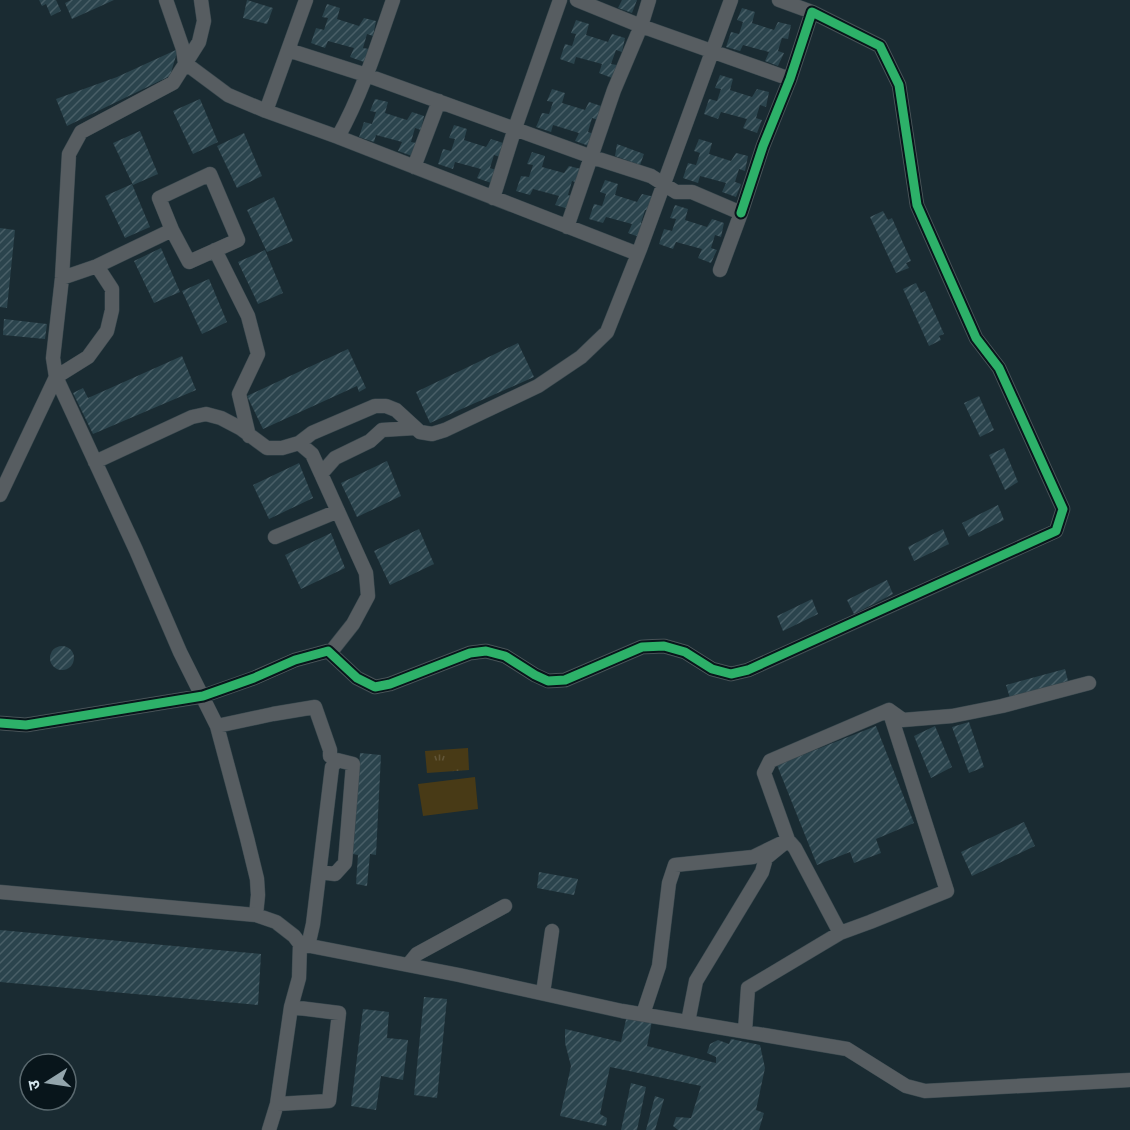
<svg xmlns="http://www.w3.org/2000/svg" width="1130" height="1130" viewBox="0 0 1130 1130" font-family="'Sofia Sans Condensed','Noto Sans Devanagari',sans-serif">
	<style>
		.park { fill: url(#park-tufts) }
		.garden { fill: #483a16 }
		.building { fill: url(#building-hatch) }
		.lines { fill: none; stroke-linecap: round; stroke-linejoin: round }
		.minor-casing { stroke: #39484e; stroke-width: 15 }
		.minor { stroke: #575d61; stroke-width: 14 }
		.cycleway-casing { stroke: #08151b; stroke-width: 13 }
		.cycleway { stroke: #2db169; stroke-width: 9 }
	</style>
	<defs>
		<pattern id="park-tufts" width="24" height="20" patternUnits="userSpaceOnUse" patternTransform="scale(1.5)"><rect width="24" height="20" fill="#483a16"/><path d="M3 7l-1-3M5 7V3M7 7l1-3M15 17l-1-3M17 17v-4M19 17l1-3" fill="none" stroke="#625638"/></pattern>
		<pattern id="building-hatch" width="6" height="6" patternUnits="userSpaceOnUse" patternTransform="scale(1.5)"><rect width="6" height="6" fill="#2b444d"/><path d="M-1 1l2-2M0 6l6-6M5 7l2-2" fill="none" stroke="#495f67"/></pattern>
	</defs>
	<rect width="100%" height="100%" fill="#1a2b32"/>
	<path class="park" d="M468 748 469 770 427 773 425 751Z"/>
	<path class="garden" d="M475 777 478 809 423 816 418 784Z"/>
	<path class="building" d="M39 0H56L61 11 51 16 46 4 42 6Z
		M71 0H114L72 19 65 3Z
		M247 0 273 8 267 24 243 18Z
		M622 0H637L632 13 618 8Z
		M327 4 340 8 337 19 359 26 364 18 376 21 373 36 367 34 363 48 369 49 364 62 350 57 354 48 328 41 325 48 311 43 316 28 324 30 328 18 322 17Z
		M742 8 755 12 752 23 774 30 778 22 791 25 788 39 782 38 778 51 784 53 778 66 765 61 769 52 743 45 740 51 726 47 731 32 739 34 743 22 737 20Z
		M576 20 589 24 586 35 608 42 612 34 625 38 622 52 616 50 611 64 617 65 612 78 599 73 602 64 576 57 574 64 560 59 565 44 572 46 576 34 571 33Z
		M178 49 170 76 67 126 56 99 117 77Z
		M720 75 733 79 730 90 752 97 757 89 769 92 766 107 760 105 756 118 762 120 757 133 743 128 747 119 721 112 718 119 704 114 709 99 717 101 721 89 715 88Z
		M552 89 565 93 562 103 585 110 589 102 601 106 598 120 592 118 588 132 594 134 589 146 575 141 579 133 553 125 551 132 536 127 542 113 549 114 553 102 547 101Z
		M200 99 218 142 193 154 173 111Z
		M375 99 388 102 385 113 407 120 412 112 424 116 421 130 415 128 411 142 417 143 412 156 398 151 402 142 376 135 374 142 359 137 364 122 372 124 376 112 370 111Z
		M454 125 467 129 464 140 486 147 491 139 503 143 500 157 494 155 490 168 496 170 491 183 477 178 481 169 455 162 453 169 438 164 443 149 451 151 455 139 449 138Z
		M140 131 158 174 133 185 113 143Z
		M244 133 262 176 237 188 217 146Z
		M699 139 712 143 709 154 731 161 736 153 748 156 745 171 739 169 735 182 741 184 736 197 722 192 726 183 700 176 698 183 683 178 688 163 696 165 700 153 694 151Z
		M617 144 644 154 640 165 615 156Z
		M532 152 545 156 542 167 564 173 569 166 581 169 578 183 572 181 568 195 574 197 569 209 555 205 559 196 533 189 530 195 516 191 521 176 529 177 533 165 527 164Z
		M605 180 618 184 615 195 637 202 642 194 655 197 651 211 645 210 641 223 647 225 642 238 628 233 632 224 606 217 603 223 589 219 594 204 602 206 606 194 600 192Z
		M132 184 150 227 125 238 105 196Z
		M274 197 293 241 267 252 247 210Z
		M675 205 688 209 685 220 707 227 712 219 724 223 721 237 715 235 711 248 717 250 711 263 698 258 702 249 676 242 673 249 659 244 664 229 672 231 676 219 670 218Z
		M883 211 888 220 892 218 911 261 906 263 909 268 896 273 870 217Z
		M0 228 15 230 7 308 0 307Z
		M161 248 180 292 154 303 134 261Z
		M265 250 283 293 258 304 238 262Z
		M209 279 227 322 202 334 182 291Z
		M916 283 921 293 925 291 944 334 939 336 941 340 929 346 903 289Z
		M4 319 47 324 45 339 3 335Z
		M518 343 534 377 430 423 416 392Z
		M348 349 366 388 359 392 357 386 263 429 247 396Z
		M182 356 196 390 93 434 73 393 83 388 88 398Z
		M979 396 994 430 980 437 964 403Z
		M1004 448 1018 482 1005 490 989 455Z
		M387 461 401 496 357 517 341 483Z
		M299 463 313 498 269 519 253 485Z
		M998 505 1004 520 969 537 962 523Z
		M419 529 434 564 390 585 374 551Z
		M943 529 949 544 914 561 908 547Z
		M331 533 345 568 301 589 285 555Z
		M887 580 893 594 854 614 847 600Z
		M812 599 818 614 783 631 777 616Z
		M50 658a12 12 0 1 1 24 0a12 12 0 1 1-24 0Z
		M1065 669 1068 681 1010 698 1006 685Z
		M969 722 984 767 969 773 952 727Z
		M876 726 914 823 876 839 881 853 854 863 850 852 817 865 777 765Z
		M935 726 952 767 931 778 914 736Z
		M360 753 381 755 376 855 370 854 367 886 356 884 358 855 353 854Z
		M1024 822 1035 846 972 876 961 852Z
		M539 872 578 879 574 895 537 888Z
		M0 930 261 954 258 1005 0 982Z
		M424 997 447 999 437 1098 414 1095Z
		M363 1009 389 1012 387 1038 408 1040 403 1080 381 1076 376 1110 351 1106Z
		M627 1015 652 1021 647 1046 716 1063V1057L707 1053 710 1044 718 1040 729 1044 731 1039 760 1045 765 1068 756 1110 764 1113 759 1130H678L673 1126 676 1117 691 1118 701 1086 610 1067 600 1114 607 1118 606 1126 560 1116 571 1066 565 1043V1029L621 1042Z
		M631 1083 646 1087 637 1130H621Z
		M655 1096 664 1099 655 1130H646Z"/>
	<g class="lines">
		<defs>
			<path id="minor" d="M166 0 183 49 185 63 228 95 266 111 338 137C362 94 377 46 393 0
				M577 0 641 26 790 79
				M779 0 812 12
				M288 50 366 75 592 157 651 176 676 192H692L741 213 720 270
				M266 111 306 0
				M338 137 638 254
				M414 167 439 101
				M493 198 515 128 560 0
				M567 227 614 90 641 26 649 0
				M215 250 248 316 258 354 239 394 249 436
				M97 266 112 289V310L107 331 88 357 56 377 136 550 180 652 217 726 247 838 257 879 258 895 256 915
				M62 278 97 266 172 230 189 262 238 240 210 174 159 198 172 230
				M299 443 312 433 375 406H386L396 410 420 432 432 434 445 430 538 386 581 357 607 332 640 249 731 0
				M95 462 192 417 206 414 221 418 240 428 267 448H282L299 443 312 454 366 573 368 596 353 624 330 653
				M321 474 335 458 370 441 382 430 415 428
				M0 495 56 377 53 358 62 278 69 154 81 132 173 83 199 42 204 21 201 0
				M275 537 338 511
				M0 723 26 725 203 696 254 678 295 660 328 651 357 678 375 687 390 684 470 653 486 651 505 656 535 675 548 681 565 680 642 647 664 646 685 652 712 669 731 674 748 670 1056 531 1063 509 999 368 976 338 917 205 899 85 880 46 812 12 790 79 763 146 741 213
				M217 726 273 714 315 707 330 750V756
				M0 892 256 915 276 922 294 936 300 944 299 978 291 1007 277 1104 269 1130
				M300 944 459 975 622 1011 847 1049 906 1086 925 1091 1130 1080
				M308 946 313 924 332 767 337 760 353 764 345 863 335 874 320 872
				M408 965 417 954 505 906
				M543 993 552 931
				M643 1014 659 966 669 883 675 865 753 857 788 840 764 773 770 761 889 710 903 720 952 716 1002 706 1089 683
				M688 1022 696 981 762 872 766 858 788 840 795 848 840 933
				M745 1031 748 988 840 933 870 922 947 891 889 710
				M277 1104 329 1101 339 1013 291 1007"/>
		</defs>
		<use href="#minor" class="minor-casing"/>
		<use href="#minor" class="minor"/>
		<defs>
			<path id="cycleway" d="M0 723 26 725 203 696 254 678 295 660 328 651 357 678 375 687 390 684 470 653 486 651 505 656 535 675 548 681 565 680 642 647 664 646 685 652 712 669 731 674 748 670 1056 531 1063 509 999 368 976 338 917 205 899 85 880 46 812 12 790 79 763 146 741 213"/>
		</defs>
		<use href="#cycleway" class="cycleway-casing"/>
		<use href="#cycleway" class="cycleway"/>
	</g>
	<g transform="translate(48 1082) rotate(258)"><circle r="28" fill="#08151b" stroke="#5a696f" stroke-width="1.5"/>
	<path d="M0-4.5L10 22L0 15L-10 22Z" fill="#93a5ac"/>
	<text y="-9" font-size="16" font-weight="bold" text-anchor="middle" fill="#d4e6ee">उ</text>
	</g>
</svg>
